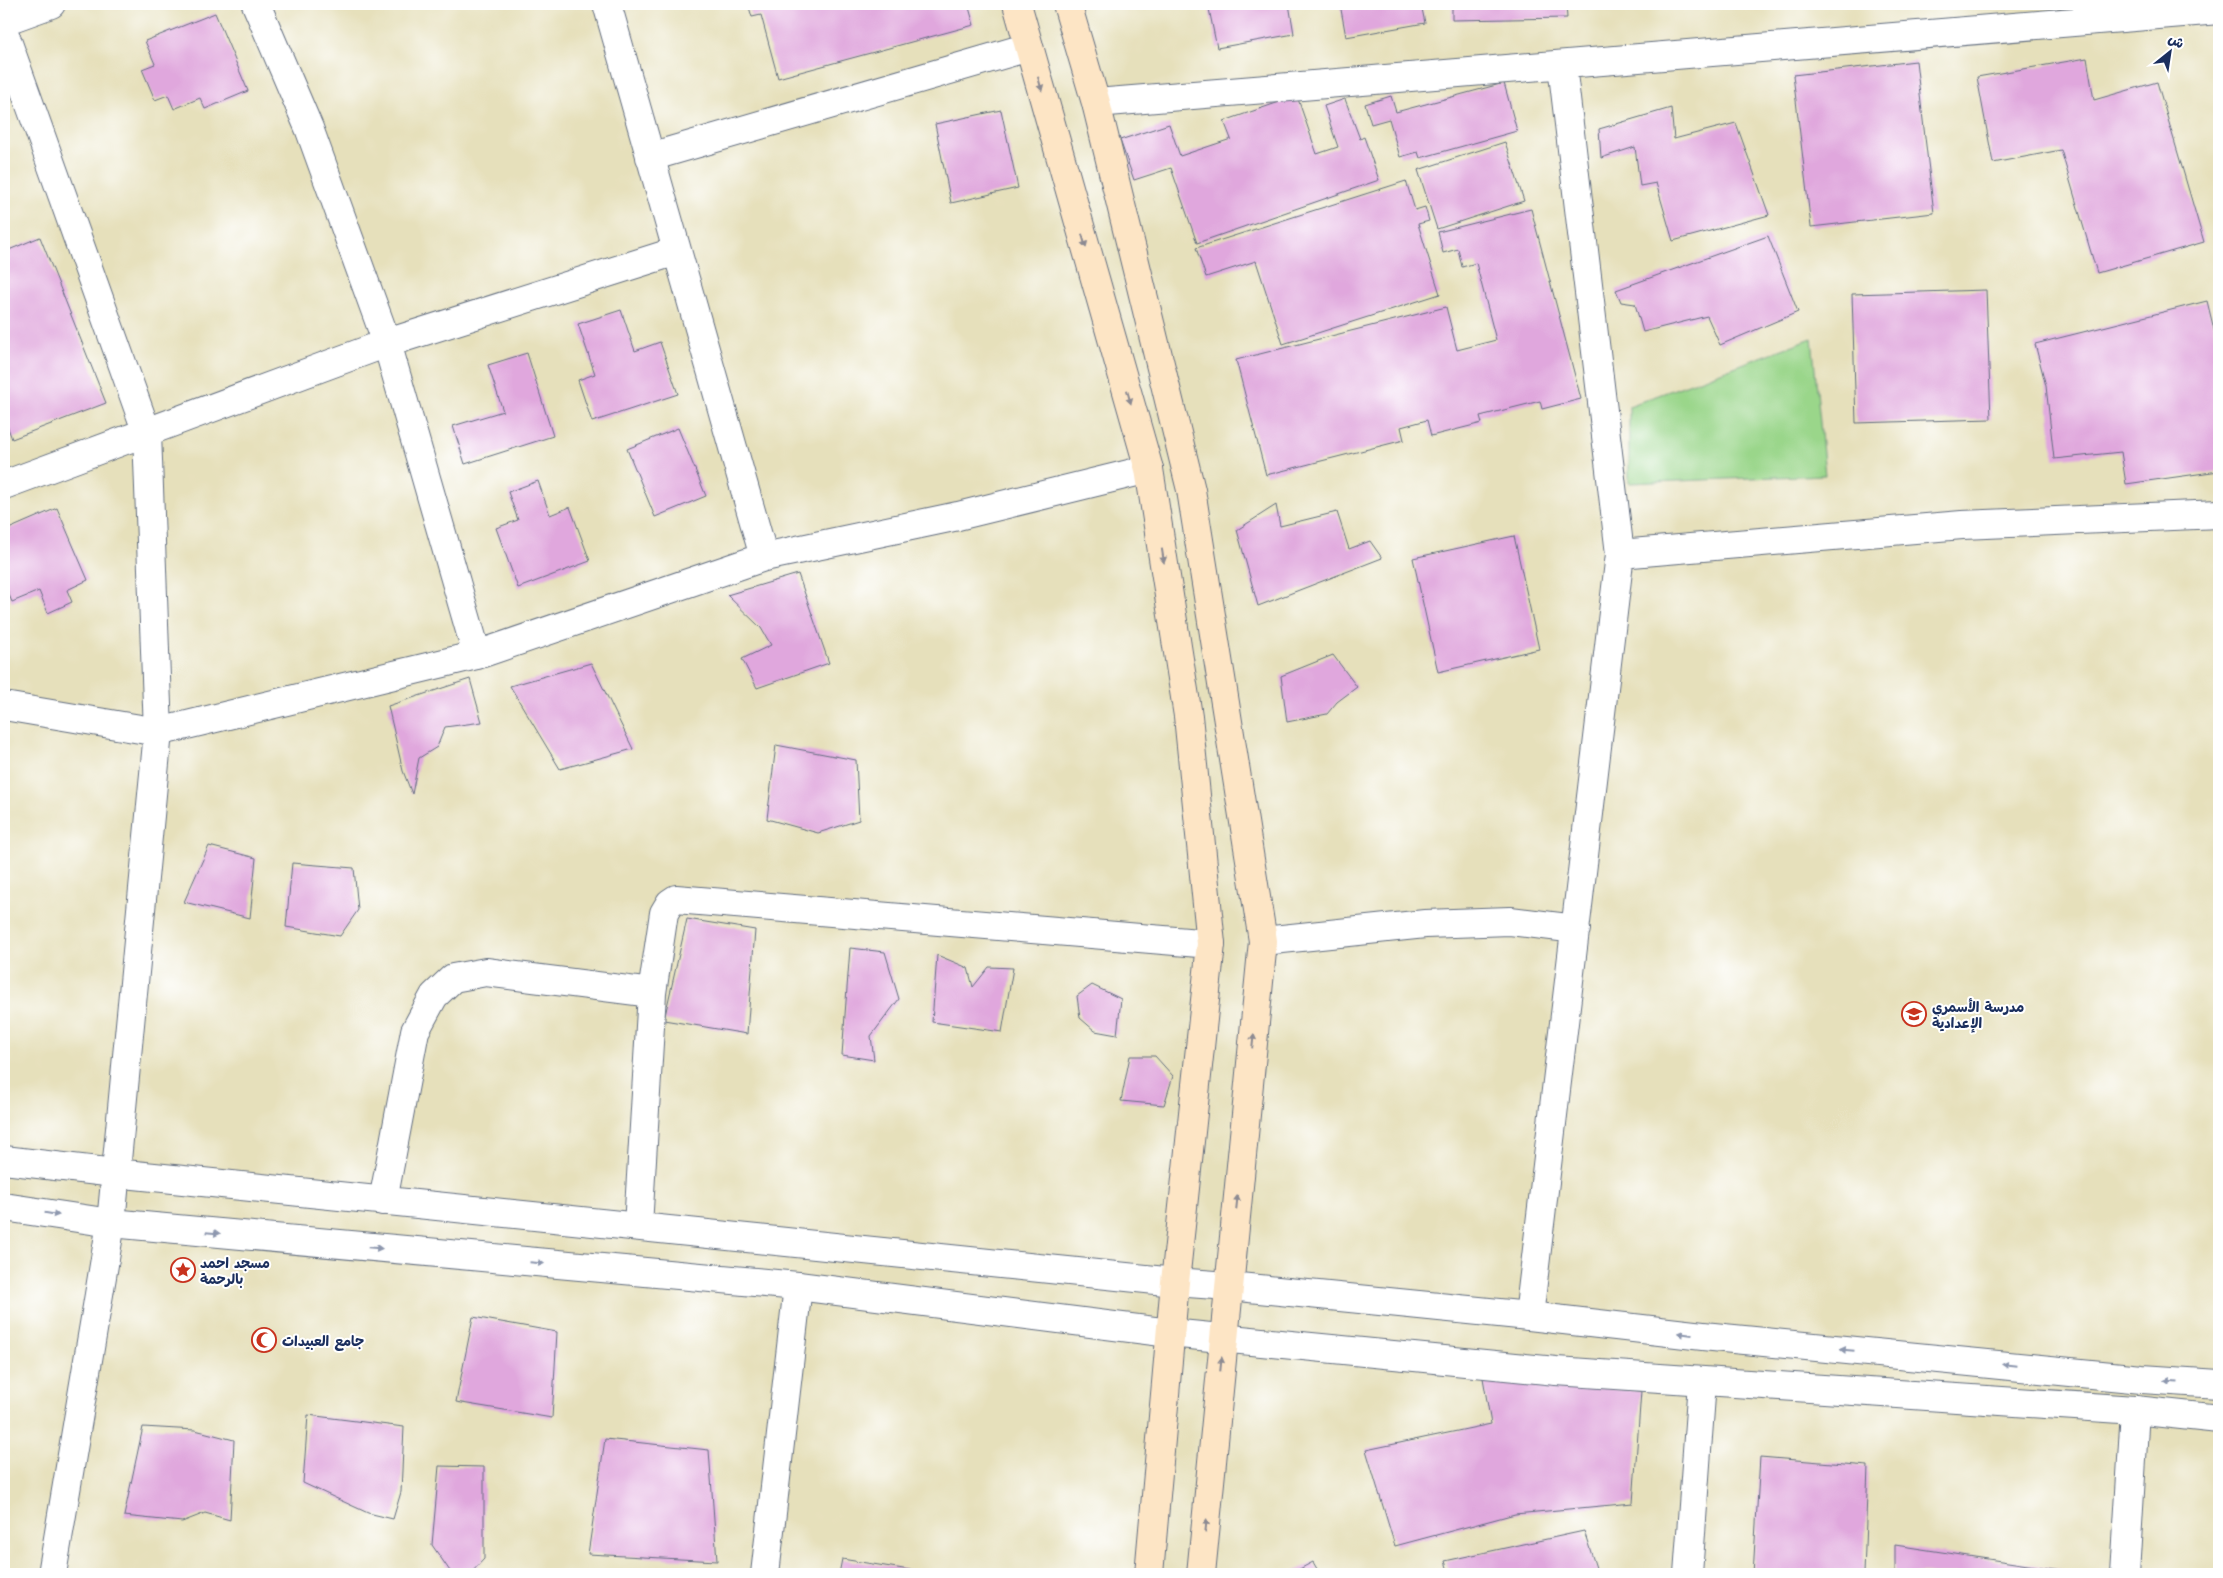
<svg xmlns="http://www.w3.org/2000/svg" width="2223" height="1578" viewBox="0 0 2223 1578" font-family="Mali,'Playpen Sans Arabic',sans-serif">
	<style>
		.green { fill: #9ad68a; stroke: #5a8274 }
		.building { fill: #e0a7dd }
		.lines { fill: none; stroke-linecap: round; stroke-linejoin: round }
		.minor-casing { stroke: #626d7f; stroke-width: 30 }
		.tertiary-casing { stroke: #626d7f; stroke-width: 30 }
		.secondary-casing { stroke: #626d7f; stroke-width: 30 }
		.minor { stroke: #fff; stroke-width: 28 }
		.tertiary { stroke: #fff; stroke-width: 28 }
		.secondary { stroke: #fde5c5; stroke-width: 28 }
		.oneway { fill: #8c8a92 }
		.oneway2 { fill: #8d97ae }
		.labels { text-anchor: middle; dominant-baseline: central; stroke-width: 4; stroke-linejoin: round; paint-order: stroke }
		.poi-label { font-size: 14px; font-weight: bold; fill: #1b2f5e; stroke: #fff; text-anchor: start }
	</style>
	<rect width="100%" height="100%" fill="#fff"/>
	<filter id="ink" filterUnits="userSpaceOnUse"><feTurbulence type="fractalNoise" baseFrequency=".02" numOctaves="2"/><feDisplacementMap in="SourceGraphic" scale="10" xChannelSelector="R" yChannelSelector="G"/><feConvolveMatrix kernelMatrix="1 2 1 2 8 2 1 2 1" color-interpolation-filters="sRGB"/></filter>
	<filter id="wash" filterUnits="userSpaceOnUse"><feTurbulence type="fractalNoise" baseFrequency=".0096" numOctaves="4" result="noise"/><feDisplacementMap in="SourceGraphic" scale="20" xChannelSelector="R" yChannelSelector="G"/><feGaussianBlur stdDeviation="1.12" result="paint"/><feColorMatrix in="noise" values="0 0 0 0 0 0 0 0 0 0 0 0 0 0 0 0 0 1.4 0 .05"/><feComposite in="paint" operator="in"/></filter>
	<g filter="url(#wash)">
		<rect width="100%" height="100%" fill="#e6e0bb"/>
		<path class="green" d="M1812 338 1825 475 1629 483V406Z"/>
		<g id="blocks">
			<path class="building" d="M748 4H968L974 25 778 78 761 15 752 17Z
				M1208 4H1289L1294 34 1217 48Z
				M1340 4H1421L1425 23 1346 37Z
				M1452 4H1566L1567 18 1452 20Z
				M215 13 248 91 205 109 200 98 174 109 168 95 155 100 142 69 155 64 145 41Z
				M2087 58 2094 100 2157 82 2204 242 2097 273 2061 150 1993 163 1977 77Z
				M1916 61 1934 213 1811 227 1793 75Z
				M1504 83 1517 131 1420 158 1418 152 1400 157 1389 119 1371 124 1365 104 1391 96 1396 112Z
				M1297 96 1317 154 1338 147 1324 106 1345 99 1360 139 1364 137 1379 180 1197 243 1171 168 1134 180 1120 140 1169 124 1180 156 1231 139 1224 121Z
				M1671 108 1674 139 1736 123 1769 215 1673 241 1656 183 1640 186 1635 147 1601 158 1599 129Z
				M1001 110 1018 188 951 203 935 124Z
				M1505 142 1524 201 1437 229 1418 170Z
				M1406 181 1415 210 1425 207 1429 221 1418 224 1440 294 1283 344 1256 261 1206 277 1196 248Z
				M1531 209 1581 399 1542 409 1540 401 1480 416 1482 423 1431 436 1427 420 1401 427 1404 440 1266 475 1236 360 1446 307 1457 350 1496 340 1476 263 1462 267 1458 249 1443 253 1438 232Z
				M1768 236 1798 312 1720 345 1707 316 1643 332 1635 304 1621 302 1616 290Z
				M40 237 106 403 12 439 4 417V252Z
				M1986 290 1991 419 1856 423 1852 294Z
				M2207 301 2219 350V471L2126 484 2121 452 2054 459 2046 386 2035 344Z
				M621 310 635 351 660 342 678 394 592 422 578 380 595 374 578 324Z
				M527 353 553 436 465 464 453 426 503 411 488 365Z
				M678 428 706 496 655 517 627 449Z
				M538 481 550 515 570 507 590 561 518 588 496 528 518 520 508 492Z
				M1276 505 1280 526 1337 512 1349 549 1370 541 1382 558 1258 606 1237 530Z
				M57 508 88 580 67 590 72 602 48 613 39 591 12 602 4 583V531Z
				M1514 536 1539 649 1438 672 1413 558Z
				M798 574 829 663 757 688 742 659 771 645 761 628 727 595Z
				M1333 655 1357 687 1337 702 1327 714 1287 722 1281 676Z
				M591 663 633 749 560 769 510 686Z
				M470 679 482 722 445 727 437 747 419 758 412 794 403 771 388 706Z
				M776 745 856 760 859 820 818 833 767 819Z
				M209 846 256 858 250 918 184 902Z
				M292 863 354 868 358 910 340 936 286 927Z
				M687 919 755 930 747 1034 664 1020Z
				M850 948 885 952 899 999 871 1036 874 1060 842 1055Z
				M937 955 968 968 973 987 989 967 1013 968 1002 1032 932 1022Z
				M1092 985 1121 999 1117 1035 1095 1031 1080 1018 1077 996Z
				M1130 1056H1155L1173 1076 1164 1105 1121 1101Z
				M473 1317 557 1332 552 1418 456 1402Z
				M1483 1378 1641 1391 1633 1503 1515 1514 1395 1546 1366 1450 1491 1424Z
				M308 1415 404 1427 401 1492 393 1519 368 1513 303 1483Z
				M143 1427 195 1430 234 1440 230 1520 205 1513 182 1522 124 1516Z
				M605 1439 709 1450 717 1561 588 1554Z
				M1760 1457 1868 1466 1864 1574H1753Z
				M439 1466 484 1467V1559L470 1574H452L432 1545Z
				M1584 1531 1598 1574H1449L1445 1561Z
				M1895 1545 2061 1570 2059 1574H1895Z
				M842 1559 928 1573V1574H839Z
				M1313 1562 1320 1574H1290Z"/>
		</g>
	</g>
	<g filter="url(#ink)">
		<use href="#blocks" fill-opacity="0" stroke="#626d7f" stroke-width="1"/>
		<g class="lines">
			<defs>
				<path id="minor" d="M256 4 309 128 387 343 477 655
					M607 4 764 557
					M4 21 51 4
					M4 32 147 433 158 732 111 1223 52 1574
					M1096 103 2219 10
					M650 157 1029 47
					M4 485 387 343 677 251
					M1620 554 1962 525 2219 514
					M4 706 158 732 477 655 764 557 958 516 1149 469
					M1263 941 1425 924 1510 921 1576 929
					M383 1201 415 1031 434 996 453 978 486 972 652 993
					M638 1226 652 993 664 913 670 903 676 899 1211 944
					M1529 1316 1620 554 1562 65
					M765 1574 798 1286
					M1688 1574 1702 1382
					M2125 1574 2135 1410"/>
				<path id="tertiary" d="M4 1160 115 1173 1175 1282 1229 1286 1529 1316 1703 1336 2142 1379 2219 1384
					M4 1207 111 1223 798 1286 1170 1333 1556 1371 2135 1410 2219 1419"/>
				<path id="secondary" d="M1017 4 1149 469 1188 716 1211 944 1175 1282 1149 1574
					M1067 4 1096 103 1191 490 1263 941 1201 1574"/>
			</defs>
			<use href="#minor" class="minor-casing"/>
			<use href="#tertiary" class="tertiary-casing"/>
			<use href="#secondary" class="secondary-casing"/>
			<use href="#minor" class="minor"/>
			<use href="#tertiary" class="tertiary"/>
			<use href="#secondary" class="secondary"/>
		</g>
		<defs><path id="oneway-solid" d="M-6-.8H1V-3.2L6.5 0L1 3.2V.8H-6Z" transform="scale(1.25)"/></defs>
		<g class="oneway">
			<use href="#oneway-solid" transform="translate(1040 84) rotate(74)"/>
			<use href="#oneway-solid" transform="translate(1084 241) rotate(74)"/>
			<use href="#oneway-solid" transform="translate(1129 397) rotate(74)"/>
			<use href="#oneway-solid" transform="translate(1163 556) rotate(81)"/>
			<use href="#oneway-solid" transform="translate(1253 1041) rotate(-84)"/>
			<use href="#oneway-solid" transform="translate(1237 1202) rotate(-84)"/>
			<use href="#oneway-solid" transform="translate(1221 1364) rotate(-84)"/>
			<use href="#oneway-solid" transform="translate(1206 1526) rotate(-84)"/>
		</g>
		<g class="oneway2">
			<use href="#oneway-solid" transform="translate(52 1214) rotate(9)"/>
			<use href="#oneway-solid" transform="translate(213 1233) rotate(5)"/>
			<use href="#oneway-solid" transform="translate(375 1248) rotate(5)"/>
			<use href="#oneway-solid" transform="translate(537 1263) rotate(5)"/>
			<use href="#oneway-solid" transform="translate(1685 1334) rotate(-173)"/>
			<use href="#oneway-solid" transform="translate(1847 1350) rotate(-175)"/>
			<use href="#oneway-solid" transform="translate(2009 1365) rotate(-174)"/>
			<use href="#oneway-solid" transform="translate(2171 1381) rotate(-176)"/>
		</g>
	</g>
	<defs>
		<symbol id="school-ring" viewBox="-11 -11 22 22"><circle r="9.5" fill="#fff" stroke="#c8321e" stroke-width="1.5"/><path d="M0-5L7-2L0 1L-7-2ZM-4 1L0 2.5L4 1V4Q0 6-4 4Z" fill="#c8321e"/></symbol>
		<symbol id="sight-ring" viewBox="-11 -11 22 22"><circle r="9.5" fill="#fff" stroke="#c8321e" stroke-width="1.5"/><path d="M0-6L1.8-2.2L6-1.7L2.9 1.2L3.7 5.4L0 3.3L-3.7 5.4L-2.9 1.2L-6-1.7L-1.8-2.2Z" fill="#c8321e"/></symbol>
		<symbol id="mosque-ring" viewBox="-11 -11 22 22"><circle r="9.5" fill="#fff" stroke="#c8321e" stroke-width="1.5"/><path d="M3.5-4.9A6 6 0 1 0 3.5 4.9A5 5 0 1 1 3.5-4.9Z" fill="#c8321e"/></symbol>
	</defs>
	<g fill-rule="evenodd">
		<use href="#school-ring" x="1900" y="1000" width="28" height="28"/>
		<use href="#sight-ring" x="169" y="1256" width="28" height="28"/>
		<use href="#mosque-ring" x="250" y="1326" width="28" height="28"/>
	</g>
	<g class="labels">
		<g class="poi-label">
			<text x="1932" y="1006">مدرسة الأسمري<tspan x="1932" dy="16">الإعدادية</tspan></text>
			<text x="200" y="1262">مسجد احمد<tspan x="200" dy="16">بالرحمة</tspan></text>
			<text x="282" y="1340">جامع العبيدات</text>
		</g>
	</g>
	<rect width="2223" height="1578" fill="none" stroke="#fff" stroke-width="20"/>
	<g transform="translate(2170 52) rotate(30)" stroke="#ffffff" stroke-width="4" paint-order="stroke">
	<path d="M0-4L9 19L0 12L-9 19Z" fill="#1b2f5e"/>
	<text y="-8" font-size="14" font-weight="bold" text-anchor="middle" fill="#1b2f5e">ش</text>
	</g>
</svg>
